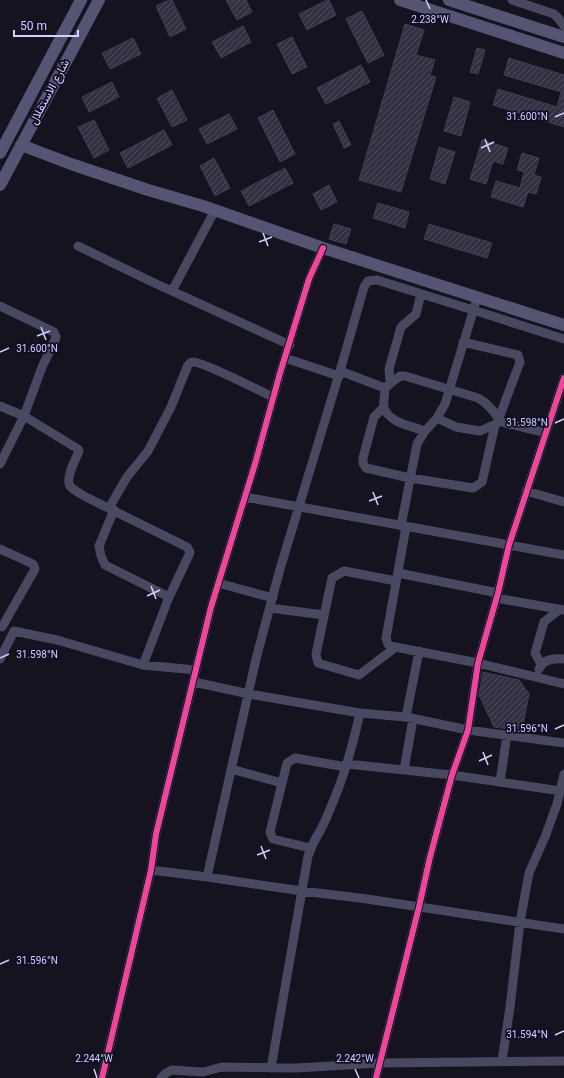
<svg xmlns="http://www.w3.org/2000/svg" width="564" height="1078" viewBox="0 0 564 1078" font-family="Roboto,Vazirmatn,sans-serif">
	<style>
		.building { fill: url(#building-hatch); stroke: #3f3d52 }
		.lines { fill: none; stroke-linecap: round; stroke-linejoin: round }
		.street { stroke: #484860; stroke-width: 9 }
		.secondary { stroke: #555473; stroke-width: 12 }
		.cycleway-casing { stroke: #100e24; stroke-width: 8 }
		.cycleway { stroke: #ed469a; stroke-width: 6 }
		.ticks { fill: none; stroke: #d3d0ff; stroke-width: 1.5 }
		.labels { text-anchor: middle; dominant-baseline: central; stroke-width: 3.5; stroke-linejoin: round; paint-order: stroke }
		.street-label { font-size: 12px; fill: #d3d0ff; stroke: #100e24 }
		.ticks-label { font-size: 10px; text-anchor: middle; fill: #d3d0ff; stroke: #100e24; stroke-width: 3.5; stroke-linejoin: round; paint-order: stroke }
	</style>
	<defs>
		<pattern id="building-hatch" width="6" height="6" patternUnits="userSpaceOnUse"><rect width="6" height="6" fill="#323041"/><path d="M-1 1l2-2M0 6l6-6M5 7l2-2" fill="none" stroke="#4f4d5e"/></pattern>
	</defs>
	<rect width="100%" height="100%" fill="#14131f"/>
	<path class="building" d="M169 0H172L186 29 170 37 156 6Z
		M226 0H246L252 12 237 20Z
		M327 0H329L336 15 307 30 299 14Z
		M362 11 384 55 368 63 346 19Z
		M405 24 424 30 416 55 435 60 430 75 436 77 401 192 359 180Z
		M243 26 251 42 221 58 212 42Z
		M292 37 307 67 292 74 277 44Z
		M133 38 141 54 110 69 102 53Z
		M477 48 485 50 478 74 470 72Z
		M509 58 564 75V127L493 105 498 89 557 107 561 92 504 75Z
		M361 65 370 82 326 104 317 88Z
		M112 82 119 97 89 112 82 97Z
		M172 90 187 120 172 127 157 98Z
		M454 97 470 102 461 136 444 131Z
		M273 110 295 154 280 162 258 118Z
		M229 114 237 129 207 144 199 129Z
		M94 120 109 150 94 158 78 127Z
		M339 121 351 145 344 148 333 124Z
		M164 130 172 145 128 168 120 153Z
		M482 140 508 148 503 164 493 161 486 184 470 179Z
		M439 147 455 152 445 184 430 179Z
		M522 153 539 158 534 175 541 177 536 194 528 192 523 207 491 197 496 181 520 188 524 172 517 170Z
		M214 158 230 188 215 196 200 166Z
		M285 168 293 183 249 206 241 191Z
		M329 185 337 202 321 210 313 194Z
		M378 203 409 212 405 228 373 218Z
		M334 224 351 229 346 244 329 239Z
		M429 224 492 243 487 258 424 239Z
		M483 672 519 680 529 694 522 731 494 727 479 695Z"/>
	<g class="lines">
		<path class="street" d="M512 0 554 14 558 18 564 26
			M78 246 150 281 290 345
			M172 291 215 210
			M0 306 54 332 56 337 55 340 42 367 24 416 78 449 79 451C76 459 65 478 70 486 73 490 81 494 86 497L187 547 190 552 189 555 169 597 143 665
			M463 342 518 355 520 362 499 418
			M285 358 339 376
			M340 371 385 388
			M390 383 389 369 401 327 416 314 421 294
			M0 406 24 416 0 464
			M384 407 374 417 363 458V463L366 468 410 478 473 488 482 482 495 425
			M437 418 456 427 480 431 498 423
			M425 431C412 426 388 423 384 407 383 402 385 394 385 388L400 376H405L478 398C488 403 495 413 501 422L546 433
			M526 491 564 502
			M245 497 564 555
			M109 508 127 477 148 451 171 407 188 365C190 364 190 362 193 362 202 361 262 392 273 397
			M114 510 99 546 101 556 105 565 169 597
			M401 526 417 444 425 431 437 418 445 404 475 305
			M406 527 386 638 388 644 390 646 478 663 564 684
			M0 549 33 564 35 569 2 627
			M398 573 498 593
			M218 583 273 598
			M496 598 564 610
			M270 608 324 615
			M396 647 359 675 318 663 316 654 332 578 344 571 396 581
			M0 659 14 631 57 640 143 665 196 670
			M541 664 535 653 544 622 560 609
			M539 669C543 659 554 658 564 659
			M194 682 249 694 360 713 406 717 468 730 564 743
			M406 717 419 651
			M347 764 452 775 561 791
			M231 769 282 783
			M404 770 413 719
			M500 782 507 735
			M310 848 273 839 270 832 287 763 295 758 346 767
			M151 870 207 877 302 891 367 899 564 929
			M207 877 256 659 280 569 340 371 364 287 368 281 377 280 473 310 564 339
			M502 1061 510 1007 520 922 529 873 545 837 557 804 564 774
			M271 1068 308 856C311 847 315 839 320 831 325 822 329 812 333 802 345 774 353 744 360 713
			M102 1078 151 870 156 834 211 607 255 464 280 373 309 279 323 248
			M161 1078 166 1073 172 1070 203 1072 222 1067 297 1068 379 1063 564 1061
			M376 1078 419 907 430 857 452 775 468 730 478 663 498 593 509 545 564 378"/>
		<path class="secondary" d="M400 0 564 53
			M449 0 564 37
			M21 145 71 164 148 190 203 206 323 248 564 325
			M0 153 81 0
			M0 185 99 0"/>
		<defs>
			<path id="cycleway" d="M102 1078 151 870 156 834 211 607 255 464 280 373 309 279 323 248
				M376 1078 419 907 430 857 452 775 468 730 478 663 498 593 509 545 564 378"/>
		</defs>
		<use href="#cycleway" class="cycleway-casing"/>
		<use href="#cycleway" class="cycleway"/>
	</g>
	<path class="ticks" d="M426 0 430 9M555 117 564 113M485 139 490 152M481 148 494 142M263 233 268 246M259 242 272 237M41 327 46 340M37 336 50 331M0 352 9 348M555 423 564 419M373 492 378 505M369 501 382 496M151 586 156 599M147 596 160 590M0 658 9 654M555 729 564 725M483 752 488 765M479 761 492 755M261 846 266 859M257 855 270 850M0 964 9 960M555 1035 564 1031M94 1069 97 1078M355 1069 359 1078"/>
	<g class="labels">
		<g class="street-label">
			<text transform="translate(49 92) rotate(-62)">شارع الاستقلال</text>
		</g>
	</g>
	<g class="ticks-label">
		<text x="430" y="23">2.238°W</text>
		<text x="527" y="120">31.600°N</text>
		<text x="37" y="352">31.600°N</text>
		<text x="527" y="426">31.598°N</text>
		<text x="37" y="658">31.598°N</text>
		<text x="527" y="732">31.596°N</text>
		<text x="37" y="964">31.596°N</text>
		<text x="527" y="1038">31.594°N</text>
		<text x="94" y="1062">2.244°W</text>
		<text x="355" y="1062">2.242°W</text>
	</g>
	<path d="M14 30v6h64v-6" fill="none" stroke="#d3d0ff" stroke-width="2"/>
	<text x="20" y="30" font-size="12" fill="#d3d0ff" stroke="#100e24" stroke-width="3" paint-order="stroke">50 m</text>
</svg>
